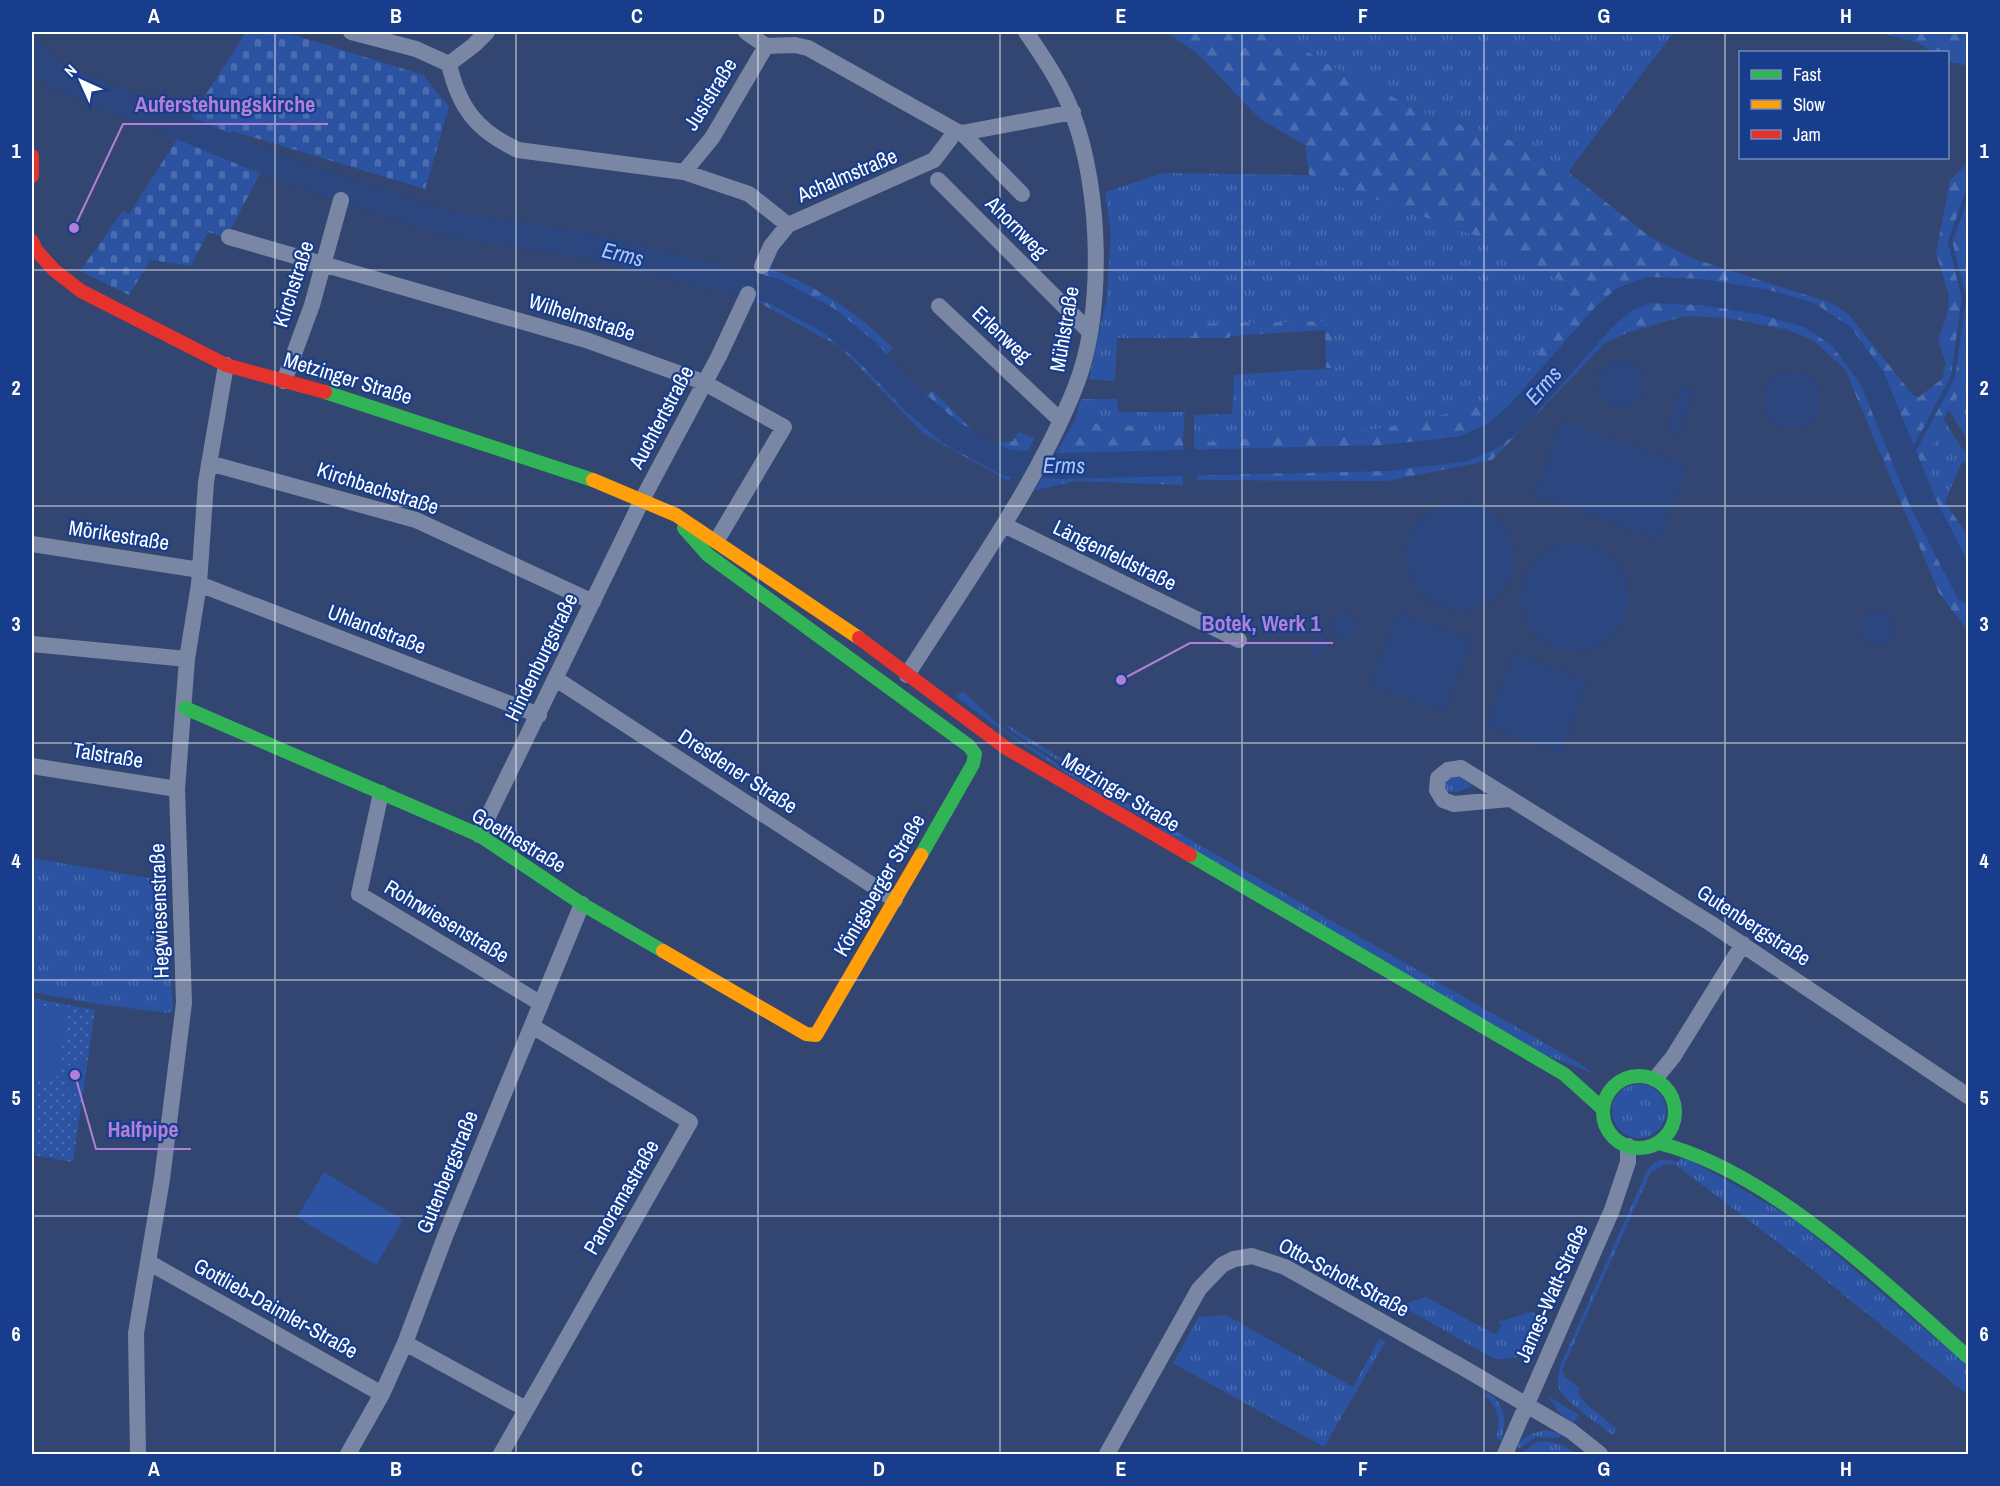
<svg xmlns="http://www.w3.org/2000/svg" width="2000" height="1486" viewBox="0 0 2000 1486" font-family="'Archivo Narrow',sans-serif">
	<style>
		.grass { fill: url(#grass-tufts) }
		.forest { fill: url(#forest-firs) }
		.cemetery { fill: url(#cemetery-stones) }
		.park { fill: url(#park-dots) }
		.pitch { fill: #2b53a2 }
		.water { fill: #2c4780 }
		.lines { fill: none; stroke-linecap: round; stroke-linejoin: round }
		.stream { stroke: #2c4780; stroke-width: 4.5 }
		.river { stroke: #2c4780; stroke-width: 26 }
		.street { stroke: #7987a5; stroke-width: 16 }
		.fast { stroke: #30b455; stroke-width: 14 }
		.slow { stroke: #ff9f0a; stroke-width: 14 }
		.jam { stroke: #e5322d; stroke-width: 14 }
		.grid { fill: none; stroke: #fff; stroke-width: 1.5; stroke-opacity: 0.55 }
		.labels { text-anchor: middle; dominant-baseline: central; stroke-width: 4.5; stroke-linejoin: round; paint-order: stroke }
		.street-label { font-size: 21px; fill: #fff; stroke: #173d8c }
		.water-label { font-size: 22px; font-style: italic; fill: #adc6f6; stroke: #173d8c }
		.leader { fill: none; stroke: #b080d9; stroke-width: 2 }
		.callout-dot { fill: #b080d9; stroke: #173d8c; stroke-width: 2 }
		.callout-label { font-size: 22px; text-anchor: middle; font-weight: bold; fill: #b080d9; stroke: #173d8c; stroke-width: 4.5; stroke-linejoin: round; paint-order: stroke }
		.neatline { fill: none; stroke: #fff; stroke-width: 2 }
		.grid-label { font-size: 20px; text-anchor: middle; font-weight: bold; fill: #fff }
	</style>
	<defs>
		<pattern id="grass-tufts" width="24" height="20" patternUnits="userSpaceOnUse" patternTransform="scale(1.5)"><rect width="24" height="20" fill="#2b53a2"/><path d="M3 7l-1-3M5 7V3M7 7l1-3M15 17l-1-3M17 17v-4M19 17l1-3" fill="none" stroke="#4b6db0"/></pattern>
		<pattern id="forest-firs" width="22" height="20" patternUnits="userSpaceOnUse" patternTransform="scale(1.5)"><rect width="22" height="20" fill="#2b53a2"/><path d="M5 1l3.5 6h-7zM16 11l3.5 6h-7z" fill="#4b6db0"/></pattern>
		<pattern id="cemetery-stones" width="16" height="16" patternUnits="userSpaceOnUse" patternTransform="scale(1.5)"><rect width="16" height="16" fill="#2b53a2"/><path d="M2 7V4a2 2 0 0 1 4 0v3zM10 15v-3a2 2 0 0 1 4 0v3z" fill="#4b6db0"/></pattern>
		<pattern id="park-dots" width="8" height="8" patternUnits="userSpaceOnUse" patternTransform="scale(1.5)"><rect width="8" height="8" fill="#2b53a2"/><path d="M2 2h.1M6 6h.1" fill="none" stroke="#4b6db0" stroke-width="1.8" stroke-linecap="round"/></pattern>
	</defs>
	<rect width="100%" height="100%" fill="#324671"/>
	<path class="grass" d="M1277 32H1674L1568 172 1512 141 1426 114 1322 61Z
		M1164 173 1309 175 1493 242 1568 285 1555 325 1521 380 1490 407 1477 403 1433 418 1377 429 1194 443V415L1232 414 1234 375 1335 368 1330 321 1193 325 1192 338H1117L1115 381 1089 379 1107 296 1111 234 1105 192Z
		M1968 381V441L1949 410Z
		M1081 399H1117L1118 412H1185L1183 437 1126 425 1074 422Z
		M1943 419 1961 447 1968 452V464L1962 461 1945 502 1927 467Z
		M963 691 1004 730 1096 788 1146 812 1150 815 1149 820C1080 786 1018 742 956 697Z
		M1004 723 1123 796 1098 785 1012 732Z
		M1457 774 1472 786 1457 792H1448L1443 787 1446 776Z
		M1160 822 1579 1063 1594 1074 1541 1053 1157 828Z
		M32 858 166 881 173 1011 168 1013 97 1004 32 992Z
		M1612 1111a27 27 0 1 1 54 0a27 27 0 1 1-54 0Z
		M1682 1155 1796 1220 1968 1366V1395L1793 1254 1676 1165 1666 1164 1651 1172 1562 1370 1565 1377 1580 1389 1578 1392 1586 1404 1617 1429 1612 1435C1601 1426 1562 1400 1559 1388 1556 1380 1559 1372 1561 1364L1648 1169C1658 1158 1663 1158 1678 1162Z
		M1426 1297 1496 1335 1502 1325 1497 1322 1532 1312 1544 1321C1532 1347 1528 1361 1495 1359L1405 1308 1407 1303Z
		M1226 1315 1353 1387 1379 1339 1385 1342 1324 1447 1173 1363 1199 1317Z
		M1487 1392C1505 1402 1507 1422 1501 1440L1496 1438C1501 1421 1499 1408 1485 1396Z
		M1548 1396 1579 1415 1573 1423 1558 1411Z
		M1546 1430 1562 1434 1559 1438 1536 1437 1520 1448 1514 1446 1530 1434Z
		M1547 1441 1565 1446 1575 1454H1521L1536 1442Z"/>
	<path class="forest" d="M1167 32H1277L1322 61 1426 114 1512 141 1568 172 1650 237 1691 258 1834 304 1849 315 1912 394 1919 397 1942 379 1946 363 1938 341 1947 315 1949 296 1936 253 1950 180 1968 163V381L1943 419 1927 467 1945 502 1968 536V631L1939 593 1845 369 1814 341 1788 330 1728 318 1685 316 1627 333 1606 342 1492 460 1387 481 1197 480 1194 443 1377 429 1433 418 1477 403 1490 407 1521 380 1555 325 1568 285 1493 242 1309 175 1305 145 1260 119 1199 55Z
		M1878 32H1968V66L1948 61V52H1933L1916 42Z
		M766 267C816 286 855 310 893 348L886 356 926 394 933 391 987 444 1013 441 1018 432 1035 438 1009 481 924 434 840 347 749 297Z
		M1330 321 1335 368H1326L1325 330 1230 336 1229 338H1192L1193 324Z
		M1074 422 1126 425 1183 437V485L1076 481 1035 490Z"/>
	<path class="cemetery" d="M246 32H284L423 75 449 107 425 189 232 131 221 150 264 166 226 238 208 232 191 266 150 260 129 295 80 271 123 211 129 214Z"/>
	<path class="park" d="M32 998 95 1010 73 1162 32 1155Z"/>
	<path class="pitch" d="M32 1004 68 1010 56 1082 32 1078Z
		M73 1060 86 1062 81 1093 68 1091 69 1084 65 1083 68 1065 72 1066Z
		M324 1172 403 1220 376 1265 297 1217Z"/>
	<path class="water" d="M1597 384a24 24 0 1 1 48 0a24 24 0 1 1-48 0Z
		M1763 400a29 29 0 1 1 58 0a29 29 0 1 1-58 0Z
		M1682 385 1695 390 1678 435 1666 430Z
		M1562 420 1687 465 1660 540 1534 495Z
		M1406 556a54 54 0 1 1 108 0a54 54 0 1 1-108 0Z
		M1521 597a54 54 0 1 1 108 0a54 54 0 1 1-108 0Z
		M1860 628a17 17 0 1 1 34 0a17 17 0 1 1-34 0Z
		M1398 612 1472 639 1445 712 1370 685Z
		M1331 627a13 13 0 1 1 26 0a13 13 0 1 1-26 0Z
		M1319 634 1329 638 1319 658 1309 653Z
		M1513 653 1588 680 1561 753 1486 726Z"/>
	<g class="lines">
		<path class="stream" d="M1908 461 1953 377 1964 298 1950 242 1968 192"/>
		<path class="river" d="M32 53 54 75 291 172 449 224 585 245 774 291 828 320 867 352 915 402 951 433 1007 463 1060 466 1385 458 1462 449 1491 437 1515 418 1602 319 1623 300 1648 290 1701 292 1764 302 1809 315 1841 336 1872 378 1924 505 1968 590"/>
		<path class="street" d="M351 32 416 49 449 64
			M746 32 766 46
			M449 64C459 108 477 131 518 150L684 172 712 138 766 46 795 45 808 48 956 131 962 133 1073 112
			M449 64 474 45 487 32
			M962 133 1022 194
			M684 172 749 194 788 225
			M938 180 1090 332
			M229 237 586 340 703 382 784 427 717 540
			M762 266 771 246 788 225 934 160 956 131
			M939 306 1060 420
			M284 381 312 305 341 200
			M209 463 416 520 593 602
			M1004 525 1239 640
			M32 544 200 570
			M199 584 539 715
			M32 644 187 659
			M907 675C965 583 1035 488 1075 388 1105 313 1101 189 1073 115 1063 86 1043 57 1026 32
			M556 679 895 900
			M32 766 177 789
			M381 793 359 894 540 1003
			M1510 799 1454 804 1443 800 1437 790 1438 778 1448 770 1461 768 1710 923 1968 1096
			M479 835 643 498 719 356 748 294
			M1655 1079 1673 1057 1743 944
			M148 1262 382 1394
			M405 1343 526 1409
			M138 1454 136 1333 162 1179 184 1003 177 789 187 659 199 584 206 482 226 365
			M348 1454 382 1394 405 1343 446 1234 582 904
			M501 1454 690 1122 532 1026
			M1107 1454 1199 1289 1222 1265 1234 1259 1252 1256 1285 1267 1462 1367 1571 1431 1600 1454
			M1505 1454 1612 1210 1628 1162V1146"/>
		<path class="fast" d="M325 392 593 480
			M684 528 708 555 969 746 975 754 973 764 921 855
			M185 708 479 835 582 904 663 951
			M1190 855 1564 1074 1603 1109
			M1603 1112a36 36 0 1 1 72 0a36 36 0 1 1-72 0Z
			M1658 1143C1767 1169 1885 1283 1968 1357"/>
		<path class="slow" d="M593 480 676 515 859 638
			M663 951 806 1034 816 1035 921 855"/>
		<path class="jam" d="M32 156V176
			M32 241 36 250 54 270 81 291 226 365 325 392
			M859 638 1006 748 1190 855"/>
	</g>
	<path class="grid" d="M275 32V1454M516 32V1454M758 32V1454M1000 32V1454M1242 32V1454M1484 32V1454M1725 32V1454M32 270H1968M32 506H1968M32 743H1968M32 980H1968M32 1216H1968"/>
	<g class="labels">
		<g class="street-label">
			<text transform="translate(710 94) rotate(-58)">Jusistraße</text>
			<text transform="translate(847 175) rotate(-23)">Achalmstraße</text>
			<text transform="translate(1017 227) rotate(45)">Ahornweg</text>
			<text transform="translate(293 284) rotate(-72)">Kirchstraße</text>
			<text transform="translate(582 317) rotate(18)">Wilhelmstraße</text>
			<text transform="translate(1064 329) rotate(-80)">Mühlstraße</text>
			<text transform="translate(1002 334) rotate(43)">Erlenweg</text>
			<text transform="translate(348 378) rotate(17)">Metzinger Straße</text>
			<text transform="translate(661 417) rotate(-62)">Auchtertstraße</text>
			<text transform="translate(378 488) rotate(18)">Kirchbachstraße</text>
			<text transform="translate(119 535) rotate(9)">Mörikestraße</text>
			<text transform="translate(1115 555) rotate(26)">Längenfeldstraße</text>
			<text transform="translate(377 629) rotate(21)">Uhlandstraße</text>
			<text transform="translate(541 657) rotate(-64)">Hindenburgstraße</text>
			<text transform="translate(108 755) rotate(9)">Talstraße</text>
			<text transform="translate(738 771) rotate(33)">Dresdener Straße</text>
			<text transform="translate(1121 792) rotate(31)">Metzinger Straße</text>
			<text transform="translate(519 840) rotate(31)">Goethestraße</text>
			<text transform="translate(879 885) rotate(-60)">Königsberger Straße</text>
			<text transform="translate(159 911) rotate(-92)">Hegwiesenstraße</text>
			<text transform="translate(447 921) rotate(31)">Rohrwiesenstraße</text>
			<text transform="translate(1754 925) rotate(33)">Gutenbergstraße</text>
			<text transform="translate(447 1172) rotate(-68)">Gutenbergstraße</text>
			<text transform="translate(621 1197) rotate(-60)">Panoramastraße</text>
			<text transform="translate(1344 1277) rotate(28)">Otto-Schott-Straße</text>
			<text transform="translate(1551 1293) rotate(-66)">James-Watt-Straße</text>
			<text transform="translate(276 1308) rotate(29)">Gottlieb-Daimler-Straße</text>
		</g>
		<g class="water-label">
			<text transform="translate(623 254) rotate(14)">Erms</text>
			<text transform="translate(1543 385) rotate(-49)">Erms</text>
			<text transform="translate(1064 465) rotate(1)">Erms</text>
		</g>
	</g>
	<path class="leader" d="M74 228L123 124H328M1121 680L1190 643H1333M75 1075L96 1149H191"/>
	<g class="callout-dot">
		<circle cx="74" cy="228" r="6"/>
		<circle cx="1121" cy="680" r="6"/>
		<circle cx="75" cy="1075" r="6"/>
	</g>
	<g class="callout-label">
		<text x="225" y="112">Auferstehungskirche</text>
		<text x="1261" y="631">Botek, Werk 1</text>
		<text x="143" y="1137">Halfpipe</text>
	</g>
	<rect width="2000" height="1486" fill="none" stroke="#173d8c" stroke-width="66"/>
	<rect x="1739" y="51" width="210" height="108" fill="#173d8c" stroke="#748bba" stroke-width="1.5"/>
	<rect x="1751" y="70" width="30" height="9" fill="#30b455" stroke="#748bba" stroke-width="1.5"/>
	<text x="1793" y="81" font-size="18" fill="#ffffff">Fast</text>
	<rect x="1751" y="100" width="30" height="9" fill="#ff9f0a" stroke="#748bba" stroke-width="1.5"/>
	<text x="1793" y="111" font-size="18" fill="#ffffff">Slow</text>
	<rect x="1751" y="130" width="30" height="9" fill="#e5322d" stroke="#748bba" stroke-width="1.5"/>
	<text x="1793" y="141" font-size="18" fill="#ffffff">Jam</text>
	<g transform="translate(81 81) rotate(315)" stroke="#173d8c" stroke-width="4.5" paint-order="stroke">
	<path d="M0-4.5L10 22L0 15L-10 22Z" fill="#ffffff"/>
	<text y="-9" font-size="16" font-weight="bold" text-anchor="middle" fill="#ffffff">N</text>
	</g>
	<rect x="33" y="33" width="1934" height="1420" class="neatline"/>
	<g class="grid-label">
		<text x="154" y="23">A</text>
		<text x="396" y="23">B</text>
		<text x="637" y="23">C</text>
		<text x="879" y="23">D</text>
		<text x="1121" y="23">E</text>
		<text x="1363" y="23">F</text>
		<text x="1604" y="23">G</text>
		<text x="1846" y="23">H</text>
		<text x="16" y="158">1</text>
		<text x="1984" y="158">1</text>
		<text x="16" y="395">2</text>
		<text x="1984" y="395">2</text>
		<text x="16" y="631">3</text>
		<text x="1984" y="631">3</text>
		<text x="16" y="868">4</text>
		<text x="1984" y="868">4</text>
		<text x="16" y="1105">5</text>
		<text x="1984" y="1105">5</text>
		<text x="16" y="1341">6</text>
		<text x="1984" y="1341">6</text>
		<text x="154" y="1476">A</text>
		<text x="396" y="1476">B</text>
		<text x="637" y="1476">C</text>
		<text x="879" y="1476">D</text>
		<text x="1121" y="1476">E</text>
		<text x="1363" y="1476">F</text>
		<text x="1604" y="1476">G</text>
		<text x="1846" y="1476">H</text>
	</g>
</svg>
